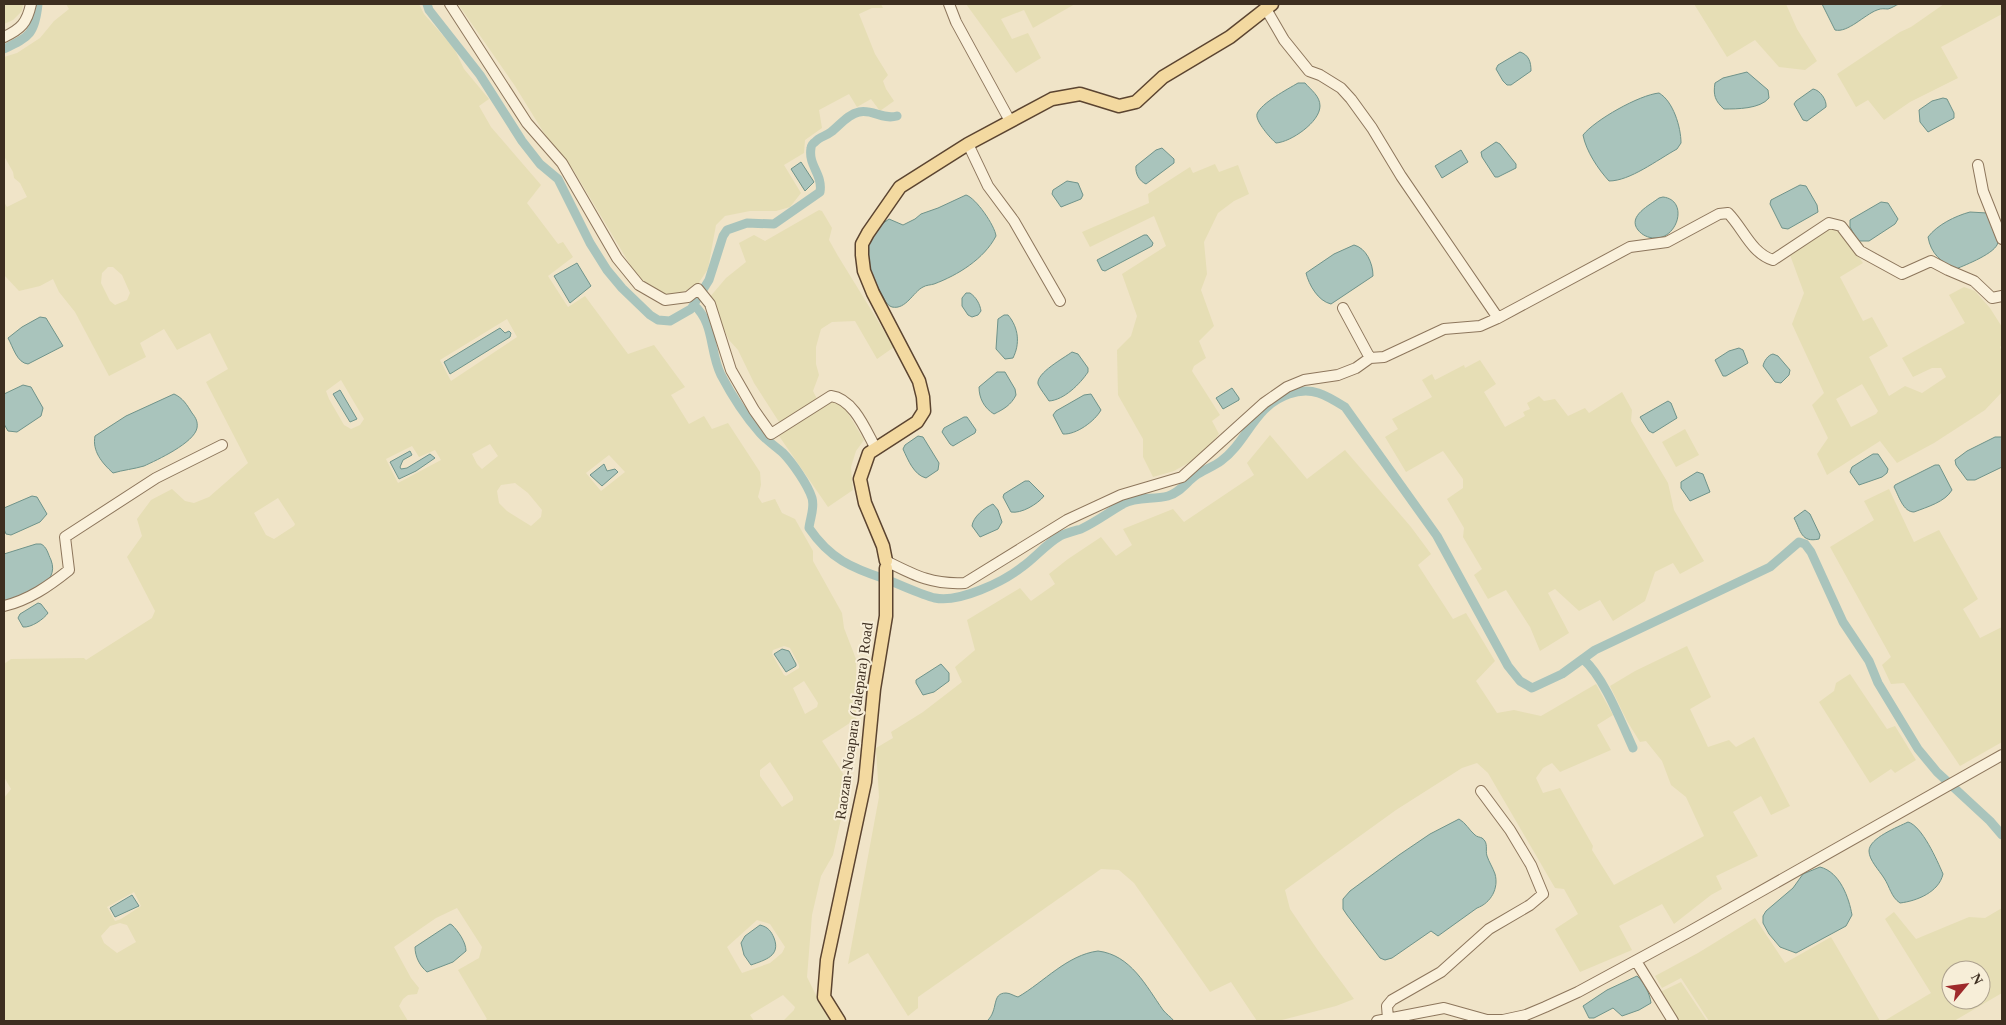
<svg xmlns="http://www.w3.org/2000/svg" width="2006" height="1025" viewBox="0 0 2006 1025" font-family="Georgia,serif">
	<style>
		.farmland { fill: #e6deb5; fill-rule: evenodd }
		.water { fill: #a9c4bc; stroke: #6f938a }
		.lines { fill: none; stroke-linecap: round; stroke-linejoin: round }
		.canal { stroke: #a9c4bc; stroke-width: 9 }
		.minor-casing { stroke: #8d765c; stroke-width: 12 }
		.major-casing { stroke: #5b4430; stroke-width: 15 }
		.minor { stroke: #faf1dc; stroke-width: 10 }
		.major { stroke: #f3d9a0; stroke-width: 12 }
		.labels { text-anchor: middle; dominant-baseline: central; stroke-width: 4; stroke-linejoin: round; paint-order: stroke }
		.street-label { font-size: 15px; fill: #3d2e20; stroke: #f7eed8 }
	</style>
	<rect width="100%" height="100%" fill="#f0e4c8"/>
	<path class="farmland" d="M4 4H23L22 11 13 20 4 24Z
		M66 4H419L424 14 454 48 464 69 489 99 479 106 491 127 541 185 527 203 558 244 563 242 573 257 548 276 568 307 585 296 628 354 654 345 685 387 671 395 689 424 704 416 712 429 728 423 760 472 761 485 758 497 762 503 775 499 782 513 795 519 813 551V561L842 613 844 628 856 659V719L822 741 849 783 833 855 821 876 812 915 807 977 817 997 833 1021H783L794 1010 795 1007 783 995 750 1015 754 1021H484L487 1019 458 970 479 958 482 947 457 908 436 918 394 947 411 978 419 988 417 994 408 995 403 999 399 1006 408 1021H4V798L11 789 4 777V664L11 659 84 658 86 660 152 618 155 611 127 557 142 536 137 519 151 500 172 489 185 501 194 503 209 497 248 463 206 382 228 369 210 333 177 350 164 329 140 343 146 357 109 376 75 312 59 292 53 279 40 286 19 291 4 275V202L7 207 27 197 20 183 14 178 13 172 4 156V57L17 53 40 38 54 21 69 9ZM108 267H113L122 275 130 293 127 300 115 305 110 301 101 283 102 273ZM507 319 517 337 451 381 440 360ZM341 380 364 419 360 425 351 429 344 425 329 399 326 391ZM490 444 498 456 482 469 477 464 472 454ZM412 446 419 457 435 450 441 460 398 483 386 459ZM609 455 625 472 601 491 586 473ZM515 483 528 493 542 510 541 517 531 526 507 511 499 503 497 491 501 485ZM278 498 295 524 294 526 274 539 266 535 254 513ZM784 646 790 648 799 665V668L786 676 784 675 772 654 773 650ZM804 681 818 703 817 707 805 714 793 688ZM770 762 793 797V800L782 807 760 776V770ZM134 892 141 906 121 919 115 921 107 907ZM757 920 770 924 785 947 782 953 770 963 742 973 727 947ZM120 923 127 925 136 942 117 953 104 943 101 936 110 926Z
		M458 4H881L883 8H872L859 14 875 54 888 75 883 81 886 89 894 101 880 111 871 99 857 107 849 94 819 110 822 128 805 140 804 153 784 165 801 193 790 207 776 211H750L725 216 716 225 708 269 698 284 683 292 669 296 652 289 635 273 574 171 544 133 515 86Z
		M966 4H1075L1033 28 1024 10 1001 19 1012 39 1028 33 1041 58 1016 73Z
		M1694 4H1786L1797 29 1817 61 1805 70 1779 67 1755 40 1727 57Z
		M1944 4H2002V14L1941 47 1958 78 1910 102 1884 120 1868 100 1856 107 1837 74 1900 32 1911 27Z
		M1215 164 1219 172 1238 165 1249 194 1234 201 1218 213 1204 242 1207 274 1201 290 1214 326 1199 341 1206 358 1194 366 1192 371 1220 415 1212 421 1219 434 1201 456 1174 471 1153 477 1143 457V439L1118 395 1117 350 1131 336 1137 316 1122 274 1166 246 1154 216 1090 247 1082 232 1149 203 1148 194 1190 167 1193 173Z
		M819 210 822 211 832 228 829 240 838 256 894 347 877 359 855 321 832 322 821 329 816 347V364L819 375 813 391 818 401 781 425 754 383 738 350 729 340 709 298 726 278 746 262 739 243 754 235 765 241Z
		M1829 229H1835L1841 231 1863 263 1840 277 1863 321 1872 317 1888 346 1869 357 1889 396 1905 386 1922 393 1946 377 1941 368H1932L1913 377 1902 358 1965 323 1949 295 1964 287 1975 291 1990 308 2002 327V345L2000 347 2002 352V392L1985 410 1934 443 1897 463 1880 441 1827 475 1817 454 1828 438 1812 405 1824 393 1792 324 1804 293 1790 255ZM1862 384 1878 411 1876 414 1851 427 1836 399Z
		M1480 360 1496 384 1484 392 1505 427 1525 416 1523 412 1530 409 1527 403 1539 396 1544 401 1555 399 1568 416 1585 408 1589 413 1622 392 1632 410 1631 421 1668 483 1674 510 1704 561 1680 574 1673 563 1655 572 1645 601 1613 621 1600 600 1579 611 1555 589 1548 593 1569 633 1540 651 1530 627 1506 590 1488 599 1474 575 1482 569 1463 537 1464 528 1447 499 1463 488V479L1443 451 1406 472 1385 437 1398 429 1392 419 1432 397 1422 380 1432 374 1435 380 1464 365 1465 368Z
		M832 401 837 402 846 410 864 440 856 451 851 467 853 490 828 507 779 436 816 410Z
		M1685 429 1699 455 1676 467 1662 442Z
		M1270 435 1307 479 1345 450 1411 527 1431 554 1418 565 1453 619 1466 613 1495 661 1476 681 1497 713 1514 710 1541 716 1596 684 1613 715 1597 725 1611 750 1560 772 1552 763 1543 768 1536 778 1543 793 1560 788 1593 846 1592 850 1614 885 1704 836 1686 797 1671 785 1662 761 1646 741 1640 742 1627 721 1610 686 1635 671 1687 646 1711 697 1690 709 1708 747 1729 740 1736 747 1754 737 1790 806 1771 815 1761 796 1733 812 1758 856 1716 876 1722 889 1711 895 1674 924 1662 904 1619 926 1632 950 1580 972 1555 929 1578 914 1564 889 1555 888 1488 773 1477 763 1462 768 1396 810 1285 890 1290 909 1317 949 1354 999 1336 1006 1278 1021H1257L1231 982 1210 992 1134 883 1119 870 1101 869 918 997V1008L908 1016 868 953 848 964 879 797 876 748 893 738 891 732 923 712 962 682 955 667 975 650 967 620 1020 588 1031 601 1055 584 1049 574 1068 559 1101 537 1116 556 1132 545 1123 529 1173 509 1184 522 1254 475 1247 463Z
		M1889 489 1914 542 1939 530 1978 599 1963 609 1980 638 2002 627V742L1960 766 1904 683 1891 684 1882 665 1891 657 1830 547 1874 520 1864 501Z
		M1850 674 1887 729 1895 726 1916 760 1895 773 1891 769 1870 783 1819 702 1834 691 1836 683Z
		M2002 908V993L1954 1021H1884L1931 993 1885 919 1894 912 1916 939 1969 917 1985 918ZM1951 970H1981V1000H1951Z
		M1755 918 1785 963 1831 937 1880 1021H1709L1681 978 1662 988 1655 976 1698 953Z
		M1681 982 1707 1021H1674L1658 993Z"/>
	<path class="water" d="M1822 4H1899C1896 5 1892 8 1888 9 1884 9 1882 8 1877 10 1864 15 1848 33 1835 30Z
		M1520 52C1529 55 1531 62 1531 71L1511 85H1507L1503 81 1496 69 1498 65Z
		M1747 72 1768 90 1769 98C1760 109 1737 109 1724 109 1715 101 1713 95 1715 83L1723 78Z
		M1298 83H1305C1311 90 1320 96 1320 106 1320 122 1291 142 1276 143 1271 139 1255 121 1257 114 1261 103 1288 89 1298 83Z
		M1813 89C1820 90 1827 100 1826 107L1807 121 1803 120 1794 104 1796 101Z
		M1659 93C1673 101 1681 127 1681 143L1677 149C1657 160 1630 181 1609 181 1598 169 1586 151 1583 135 1595 120 1639 95 1659 93Z
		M1943 98 1947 99 1954 113V118L1928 132 1920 122 1919 110 1932 101Z
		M1496 142 1500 144 1516 164V168L1498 177H1495L1482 157 1481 152Z
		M1162 148 1174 159V163L1146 184C1139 181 1135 173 1136 166L1156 150Z
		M1461 150 1468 162 1442 178 1435 166Z
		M801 162 814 182 805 191 791 169Z
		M1067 181 1078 183 1083 195 1081 199 1061 207 1052 194 1053 190Z
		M1800 185 1806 186 1817 205 1818 212 1788 229 1782 228 1770 204 1771 200Z
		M966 195C976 198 995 226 996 236 984 259 958 275 934 284 931 285 926 285 923 287 913 292 906 310 892 307 886 305 884 298 881 293 866 266 858 239 889 219L903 225 915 219 921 214 938 208Z
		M1663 197C1689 200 1678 239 1655 238 1648 238 1642 235 1638 230 1627 216 1650 205 1659 198Z
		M1881 202 1888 203 1898 219 1895 224 1869 241H1858L1850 227V220Z
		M1970 212 1987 213C1990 221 1998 233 1998 242 1997 253 1965 265 1956 269 1941 262 1931 254 1928 237 1937 225 1955 216 1970 212Z
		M1144 235H1147L1153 243 1152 246 1105 271 1102 270 1097 260Z
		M1354 245C1366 248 1373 263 1373 276L1331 304C1318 301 1309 285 1306 273L1334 254Z
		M577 263 591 286 570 303 554 276Z
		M966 293H970C976 297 980 304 981 311L978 315 972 317 968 315 962 306V298Z
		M1004 315H1008C1019 328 1020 344 1013 358L1005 359 996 349 998 319Z
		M40 317 46 318 63 346 28 364C17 363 13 347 8 338L22 327Z
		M500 328 505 333 509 331 511 333 510 337 450 374 444 362Z
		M1739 348 1743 350 1748 363 1726 376H1723L1715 360 1729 351Z
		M1072 352 1078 354 1088 368V372C1080 384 1064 400 1049 401 1046 396 1040 389 1038 384 1036 373 1064 358 1072 352Z
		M1773 354 1778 356 1790 370 1789 375 1781 383 1775 382 1763 366C1764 361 1768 355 1773 354Z
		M997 372H1005L1015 389 1016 395C1011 405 1004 409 994 414 984 408 979 398 979 387Z
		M23 385 31 387 43 408 41 416 17 432 8 431 4 424V394Z
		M1232 388 1239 398V400L1223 409 1216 398Z
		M340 390 357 419 350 422 333 394Z
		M174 394C183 398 187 405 192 413 196 418 198 422 197 428 194 443 157 460 144 466 134 469 123 470 113 473 102 463 92 451 95 436L126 416Z
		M1091 394 1101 410C1095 421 1076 435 1063 434L1053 415 1056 411 1084 395Z
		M1668 401 1671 403 1677 418 1653 433 1649 431 1640 417Z
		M964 417H967L976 430 975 433 953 446 950 444 942 432 944 428Z
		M918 436 923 437 939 463 938 470 926 478C914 475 908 460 903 449L905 445Z
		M1995 437H2002V467L1975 480H1967L1956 465 1955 460 1967 451Z
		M410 451 412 455 403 460 400 467 401 469 407 468 430 454 435 458 416 471 399 479 390 462Z
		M1873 454H1878L1888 469 1887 473 1882 477 1859 485 1850 472 1852 467Z
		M604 464 607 471 615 469 618 472 602 486 590 475Z
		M1935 465H1939L1952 490C1945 502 1927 507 1914 512 1903 512 1899 496 1894 487L1895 485Z
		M1697 472 1703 474 1710 492 1690 501 1681 488V482Z
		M1025 481H1029L1044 496C1038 504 1021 514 1011 512L1003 497 1004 494Z
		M32 496 37 497 47 514 40 522 11 535 6 534 4 529V508Z
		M993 504 998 510 1002 522 998 529 980 537 972 526C973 517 984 508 993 504Z
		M1805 510 1810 514 1820 535 1819 539C1801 543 1801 531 1794 518Z
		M36 544H41C47 547 48 554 51 560 61 585 23 598 4 601V554Z
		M38 603 41 604 48 613C44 619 31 628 23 627L18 618 20 614Z
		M782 649 789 651 796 664V666L786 672 774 654Z
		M941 664 949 673V681L934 692 923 695 916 683V680Z
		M1459 819C1466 823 1469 830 1475 835 1477 837 1480 837 1482 838 1489 843 1485 850 1487 856 1489 862 1493 868 1495 874 1499 888 1491 903 1477 908L1438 936 1431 931 1392 958 1385 960 1380 958 1347 915 1343 909V899L1350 891 1399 855 1430 834Z
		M1908 822C1922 826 1937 860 1943 874 1939 892 1917 901 1900 903 1891 897 1890 887 1884 878 1879 870 1869 860 1869 851 1869 838 1898 827 1908 822Z
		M1820 867C1840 872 1849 898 1852 915L1846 926 1796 953 1780 947 1769 934 1763 923V916L1766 911 1793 888 1803 874Z
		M132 895 139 906 115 917 110 908Z
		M450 924 452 925C458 931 466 942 466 951L453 962 427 972C420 966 415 957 415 947Z
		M760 925C768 927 771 931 774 938 781 956 765 960 751 965L744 955 741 943 745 936Z
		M1098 951C1131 955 1146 986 1163 1010 1166 1014 1171 1017 1174 1021H987C999 1010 991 993 1006 993 1010 993 1014 996 1018 997 1044 982 1067 955 1098 951Z
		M1637 976C1644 982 1650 994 1651 1003L1639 1010 1622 1016 1613 1008 1594 1018H1589L1583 1006 1607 990Z"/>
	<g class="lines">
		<path class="canal" d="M427 4 429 10 480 75 522 141 540 164 558 179 590 243 607 270 622 288 650 315 658 320 670 321 691 309 709 280 723 236 727 230 747 223 774 224 820 192C823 174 808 166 811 148 811 146 813 143 815 142 819 137 826 136 831 132 840 125 848 114 859 112 873 109 882 120 897 116
			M4 49C30 37 35 33 38 4
			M694 305C715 324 709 351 721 375 732 396 744 415 760 433 766 440 775 446 783 453 792 462 808 485 812 498 815 508 810 518 809 528 830 559 852 568 885 579 899 584 922 595 935 598 959 603 1003 582 1022 567 1035 558 1046 544 1060 536 1066 533 1074 531 1081 529 1096 522 1109 512 1123 504 1136 496 1153 500 1168 496 1179 493 1186 483 1195 476 1203 470 1213 467 1221 461 1248 441 1254 406 1289 394 1312 386 1326 395 1345 407L1437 536 1508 666 1520 681 1532 688 1562 674 1595 650 1770 567 1799 542 1805 544 1811 552 1843 622 1869 661 1878 683 1918 749 1937 772 1990 821 2002 835
			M1583 659C1604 677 1621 722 1633 748"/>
		<defs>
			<path id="minor" d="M450 4 527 123 562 163 617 258 639 285 665 300 688 297 698 289 710 304 731 370 754 410 771 434 831 396C854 399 866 431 876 449
				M949 4 956 22 1010 121
				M1266 9 1284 40 1309 71 1320 75 1341 88 1351 99 1372 128 1401 176 1498 318
				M4 37C21 29 27 23 31 4
				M968 144 988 186 1014 221 1060 301
				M1978 165 1983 191 2002 239
				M1370 358 1384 357 1444 329 1480 326 1498 318 1630 247 1667 242 1719 214 1728 213C1743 228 1751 253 1773 260L1829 223 1841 226 1860 251 1902 274 1931 261 1948 270 1974 281 1992 298 2002 296
				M886 561C914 575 932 585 965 583L1067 520 1121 495 1182 477 1264 403 1287 387 1304 380 1338 375 1356 368 1370 358 1343 308
				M4 606C29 600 49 586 69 570L65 537 156 478 222 445
				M1636 961 1673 1021
				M1388 1019 1387 1006 1392 1000 1441 972 1489 929 1530 905 1543 894 1531 865 1510 830 1481 791
				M1377 1021 1444 1008 1487 1020H1503L1526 1015 1545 1007 1578 992 1687 933 2002 755"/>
			<path id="major" d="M886 561 883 546 865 503 860 479 869 453 917 422 924 411 923 397 919 381 873 293 864 271 862 255V244L868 233 900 187 968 144 1052 99 1080 94 1119 106 1136 102 1163 77 1230 37 1272 4
				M839 1021 824 997 827 960 865 782 874 689 886 616V568"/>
		</defs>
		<use href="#minor" class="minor-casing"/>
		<use href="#major" class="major-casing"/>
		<use href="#minor" class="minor"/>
		<use href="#major" class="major"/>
	</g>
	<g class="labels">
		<g class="street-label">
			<text transform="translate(854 721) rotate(-82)">Raozan-Noapara (Jalepara) Road</text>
		</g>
	</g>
	<rect width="2006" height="1025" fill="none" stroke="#3d2e20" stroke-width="10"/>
	<g transform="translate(1966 985) rotate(61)"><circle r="24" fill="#f7eed8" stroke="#ada18e"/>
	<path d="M0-4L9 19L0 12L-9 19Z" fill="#9e2a2b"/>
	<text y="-8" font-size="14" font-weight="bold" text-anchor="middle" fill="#3d2e20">N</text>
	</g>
</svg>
